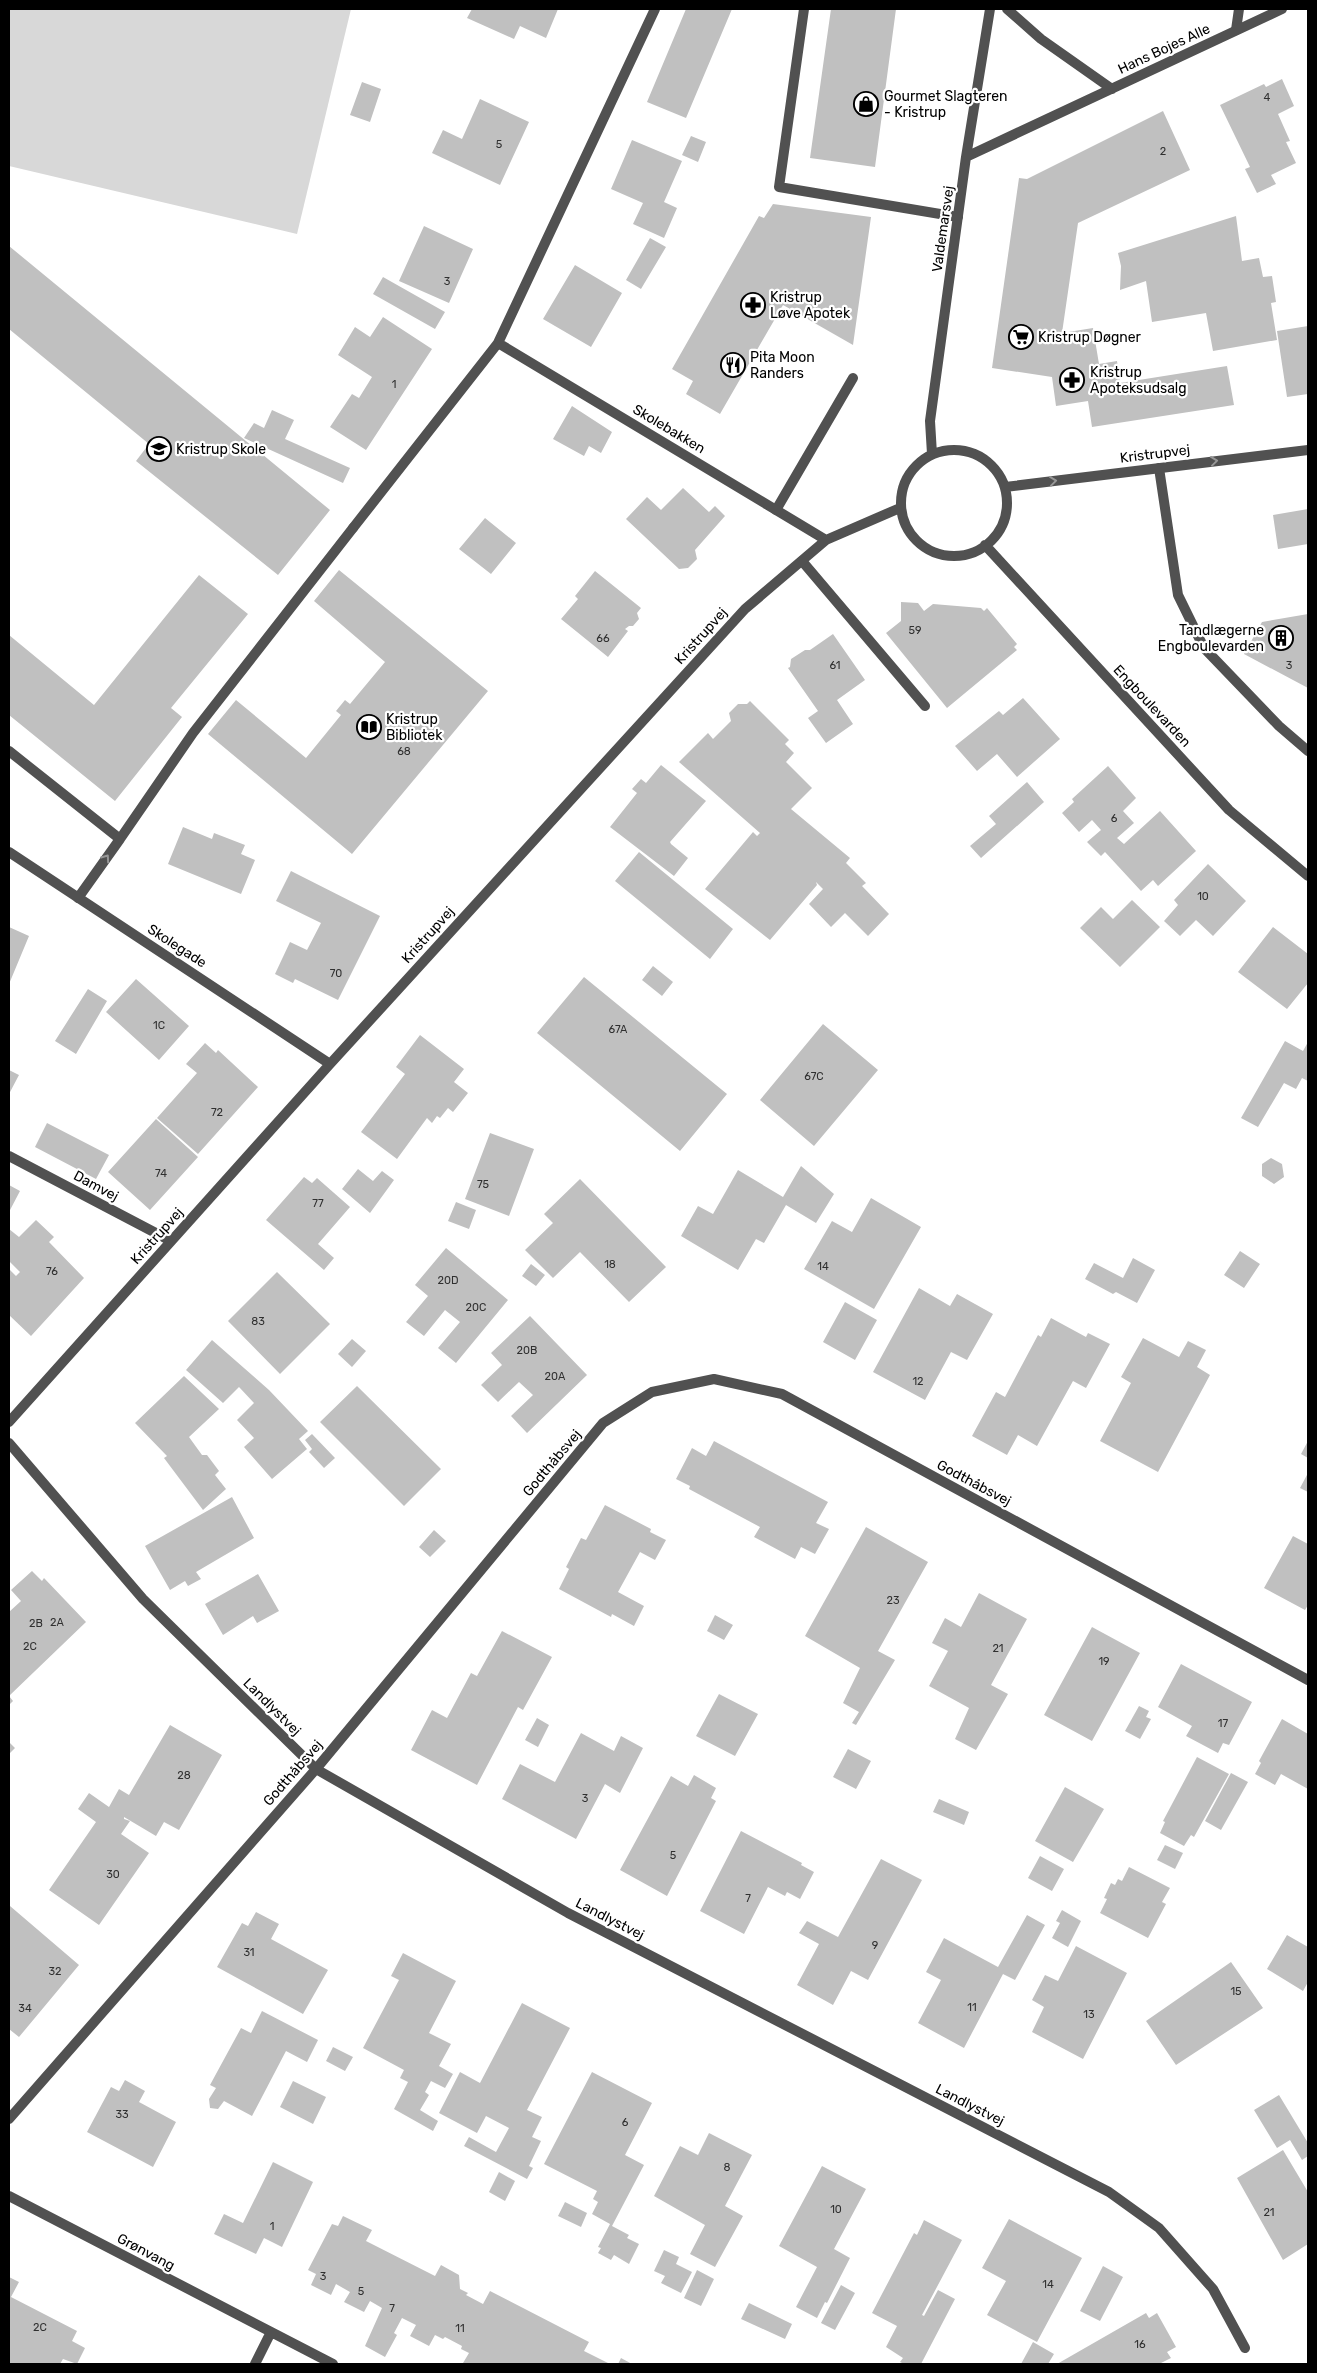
<svg xmlns="http://www.w3.org/2000/svg" width="1317" height="2373" viewBox="0 0 1317 2373" font-family="Rubik,sans-serif">
	<style>
		.green { fill: #d8d8d8 }
		.building { fill: #c0c0c0 }
		.lines { fill: none; stroke-linecap: round; stroke-linejoin: round }
		.service { stroke: #515151; stroke-width: 10 }
		.minor { stroke: #515151; stroke-width: 10 }
		.oneway { stroke: #979797 }
		.labels { text-anchor: middle; dominant-baseline: central; stroke-width: 4.5; stroke-linejoin: round; paint-order: stroke }
		.number-label { font-size: 11px; fill: #303030 }
		.street-label { font-size: 14px; fill: #000; stroke: #fff }
		.poi-label { font-size: 14px; fill: #000; stroke: #fff; text-anchor: start }
	</style>
	<rect width="100%" height="100%" fill="#fff"/>
	<path class="green" d="M9 9H351L297 234 9 166Z"/>
	<path class="building" d="M472 9 494 10 558 9 546 38 520 26 514 39 467 18Z
		M686 9H732L686 118 647 102Z
		M831 9H896L875 167 810 158Z
		M1282 79 1294 106 1278 114 1290 141 1286 142 1296 163 1271 175 1276 184 1257 193 1245 169 1250 167 1220 105 1264 84 1266 87Z
		M362 82 381 89 370 122 350 115Z
		M480 99 529 122 500 185 432 153 443 130 462 139Z
		M1163 111 1190 170 1078 223 1062 333 1093 328 1099 364 1117 361 1120 383 1227 366 1234 405 1092 427 1088 401 1056 406 1052 377 992 368 1019 178 1027 179Z
		M691 136 706 142 698 162 682 155Z
		M632 140 682 161 664 202 677 208 664 238 633 224 643 203 611 189Z
		M773 204 871 217 853 345 783 305 720 414 686 394 693 381 672 369 759 216 764 218Z
		M1236 216 1242 261 1259 258 1263 277 1272 276 1276 302 1271 303 1277 340 1213 351 1206 313 1152 322 1146 281 1120 290 1121 266 1118 253Z
		M424 226 473 249 449 303 399 281Z
		M650 238 666 247 641 289 626 280Z
		M9 246 330 510 278 575 136 461 149 444 9 329Z
		M575 265 622 293 591 347 543 319Z
		M383 277 445 312 435 329 373 294Z
		M383 317 432 349 366 450 330 427 352 394 359 398 372 377 338 355 355 327 370 337Z
		M1308 326V394L1287 397 1277 331Z
		M572 406 612 432 601 453 589 446 584 456 553 439Z
		M272 410 294 420 285 439 350 468 343 483 244 438 254 423 264 428Z
		M683 488 709 512 715 506 725 516 695 550 697 559 688 568 679 569 626 519 647 497 661 510Z
		M1308 509V544L1278 549 1273 515Z
		M485 518 516 543 491 574 459 549Z
		M339 570 488 691 352 854 208 734 236 700 306 758 341 715 336 711 345 700 350 704 385 662 314 601Z
		M595 571 641 608 637 613 639 619 633 626H629L625 629 628 631 608 657 561 619 578 599 575 596Z
		M199 575 248 614 171 708 182 717 115 801 9 715V635L94 705Z
		M901 602 918 603 924 611 933 604 981 608 984 611 987 608 1017 644 1014 647 1017 650 947 708 886 633 901 621Z
		M1308 614V688L1244 654 1262 622Z
		M833 634 865 680 837 700 853 724 826 743 808 718 818 711 788 668 790 667 791 659 805 650H810Z
		M1023 698 1060 739 1017 777 997 754 977 771 955 746 999 711 1003 715Z
		M750 701 789 740 785 744 794 753 786 762 812 788 791 809 850 858 846 863 866 883 862 886 889 914 868 936 845 913 831 927 809 904 823 889 816 882 817 885 770 940 705 889 753 832 757 836 760 833 679 762 708 733 713 739 731 721 729 713 738 704H747Z
		M661 765 706 801 670 842 671 844 688 858 674 876 610 827 637 793 632 789 641 779 646 783Z
		M1108 766 1136 798 1123 811 1134 823 1117 838 1124 844 1160 811 1196 851 1158 886 1153 880 1141 891 1105 852 1101 856 1087 842 1101 830 1092 820 1079 832 1062 813 1074 802 1072 799Z
		M1027 782 1044 802 981 858 970 846 996 824 989 816Z
		M183 827 212 839 214 833 245 845 241 854 255 860 241 894 168 864Z
		M639 852 733 929 710 959 615 881Z
		M1208 864 1246 901 1213 936 1196 920 1180 936 1164 921 1178 905 1174 900Z
		M291 871 380 916 338 1000 295 979 293 983 275 974 290 942 307 950 321 923 276 901Z
		M1132 900 1160 927 1120 967 1080 928 1101 907 1113 919Z
		M9 927 29 936 9 984Z
		M1273 927 1308 954V983L1287 1009 1238 972Z
		M653 966 673 982 662 996 642 980Z
		M584 977 727 1094 680 1151 537 1033Z
		M136 979 189 1026 159 1060 106 1012Z
		M88 989 107 1001 76 1054 55 1041Z
		M823 1024 878 1070 814 1146 760 1100Z
		M420 1035 464 1069 454 1082 468 1093 453 1112 448 1108 440 1118 437 1116 432 1123 427 1118 397 1159 361 1132 405 1074 396 1067Z
		M1285 1041 1303 1051 1308 1042V1081L1302 1078 1296 1089 1284 1083 1258 1127 1241 1118Z
		M205 1043 216 1053 218 1050 258 1087 198 1154 157 1118 197 1073 186 1064Z
		M9 1070 19 1075 9 1094Z
		M156 1119 198 1157 150 1210 108 1172Z
		M47 1123 109 1155 96 1179 35 1147Z
		M490 1133 534 1149 509 1216 465 1199Z
		M1271 1158 1282 1164 1284 1177 1274 1184 1262 1176V1164Z
		M801 1166 834 1194 816 1223 786 1205 764 1243 756 1239 738 1270 681 1236 698 1206 713 1214 738 1170 783 1197Z
		M358 1169 373 1181 382 1171 394 1180 370 1213 342 1189Z
		M304 1177 312 1183 317 1178 350 1207 318 1244 334 1258 324 1270 266 1220Z
		M580 1179 666 1267 629 1302 580 1252 553 1278 525 1250 553 1223 544 1214Z
		M9 1185 20 1191 9 1212Z
		M871 1198 921 1227 874 1309 804 1269 832 1221 852 1232Z
		M456 1202 476 1210 469 1229 448 1221Z
		M36 1220 54 1237 49 1242 84 1278 31 1336 9 1315V1272L10 1270 16 1276 20 1272 9 1261V1229L19 1237Z
		M446 1248 508 1300 456 1363 438 1348 460 1322 445 1310 424 1336 406 1322 428 1296 415 1285Z
		M1240 1251 1260 1264 1244 1288 1224 1275Z
		M1133 1258 1155 1270 1137 1303 1116 1292 1113 1294 1085 1279 1094 1263 1123 1278Z
		M531 1264 545 1275 536 1286 522 1276Z
		M277 1272 330 1324 280 1374 228 1321Z
		M919 1288 950 1306 957 1294 993 1314 967 1360 951 1352 925 1400 873 1372Z
		M845 1302 877 1320 855 1360 823 1342Z
		M530 1316 587 1375 527 1433 511 1416 533 1395 519 1382 498 1402 481 1385 502 1365 491 1353Z
		M1051 1318 1086 1337 1088 1333 1110 1344 1086 1388 1073 1381 1037 1446 1018 1435 1007 1455 972 1436 996 1392 1005 1397 1038 1335 1041 1337Z
		M1143 1338 1179 1357 1188 1341 1206 1350 1197 1367 1210 1375 1158 1472 1100 1441 1131 1383 1121 1377Z
		M352 1339 366 1351 352 1367 338 1354Z
		M212 1340 269 1390 308 1431 299 1439 307 1449 272 1479 244 1447 254 1438 237 1420 254 1403 239 1387 223 1403 186 1370Z
		M184 1376 219 1409 189 1437 202 1455H207L219 1471 215 1475 226 1489 203 1510 164 1458 167 1456 135 1423Z
		M357 1386 441 1469 404 1506 320 1422Z
		M312 1434 335 1458 324 1468 309 1452 312 1449 305 1440Z
		M714 1441 828 1502 816 1523 829 1529 815 1554 801 1547 795 1559 754 1537 760 1527 689 1489 690 1486 676 1479 692 1448 706 1456Z
		M1308 1441V1458L1301 1454Z
		M1308 1473V1492L1300 1488Z
		M232 1497 254 1538 196 1572 201 1579 188 1586 185 1581 170 1590 145 1546Z
		M605 1505 651 1529 650 1532 666 1540 655 1560 640 1552 618 1592 644 1606 634 1626 612 1614 611 1617 559 1589 569 1569 566 1567 581 1538 586 1540Z
		M866 1527 928 1562 878 1651 895 1660 856 1725 852 1723 859 1712 843 1703 860 1668 805 1636Z
		M434 1530 446 1541 430 1557 419 1547Z
		M1293 1536 1308 1544V1605L1305 1610 1264 1588Z
		M32 1571 42 1581 44 1578 86 1622 9 1696 13 1701 9 1705V1612L21 1601 11 1590Z
		M258 1574 279 1611 257 1623 253 1616 223 1635 205 1604Z
		M979 1593 1027 1619 991 1685 1008 1694 976 1750 955 1739 969 1708 929 1686 948 1651 932 1643 945 1618 961 1627Z
		M715 1615 733 1625 724 1640 707 1631Z
		M1092 1627 1140 1653 1092 1741 1044 1715Z
		M502 1631 552 1657 523 1710 518 1707 477 1785 411 1750 432 1710 447 1718 471 1673 477 1676Z
		M1181 1664 1252 1702 1229 1745 1223 1743 1218 1753 1186 1736 1192 1726 1158 1707Z
		M719 1694 758 1714 735 1756 696 1736Z
		M1139 1706 1149 1711 1146 1717 1151 1719 1140 1739 1125 1731Z
		M537 1718 549 1725 538 1747 525 1740Z
		M1282 1719 1308 1734V1789L1281 1774 1275 1785 1255 1774 1261 1763 1259 1761Z
		M170 1725 222 1755 179 1830 164 1822 156 1836 124 1817V1819L130 1821 121 1834 149 1853 99 1925 49 1890 96 1822 78 1809 89 1793 109 1807 119 1789 129 1795Z
		M581 1733 614 1751 621 1736 643 1748 620 1793 605 1784 576 1839 502 1799 520 1764 555 1782Z
		M9 1742 15 1748 9 1754Z
		M848 1749 871 1761 856 1789 833 1777Z
		M1197 1757 1229 1774 1194 1837 1191 1835 1184 1846 1160 1833 1165 1822 1163 1821Z
		M1231 1773 1248 1782 1221 1830 1205 1821Z
		M694 1775 716 1788 711 1798 716 1801 667 1896 620 1870 671 1776 688 1786Z
		M1065 1787 1104 1809 1073 1862 1035 1841Z
		M939 1799 969 1812 964 1825 933 1812Z
		M741 1831 802 1863 801 1865 814 1872 800 1899 787 1892 785 1896 768 1887 744 1934 700 1911Z
		M1165 1845 1183 1853 1175 1869 1157 1860Z
		M1040 1856 1064 1869 1052 1891 1028 1878Z
		M881 1859 922 1880 868 1980 851 1971 833 2005 797 1985 819 1944 799 1933 807 1921 838 1937Z
		M1129 1867 1170 1888 1162 1902 1166 1904 1148 1938 1100 1913 1107 1899 1104 1898 1111 1883 1115 1885 1118 1879 1122 1881Z
		M10 1906 79 1965 19 2037 9 2029Z
		M1062 1910 1081 1921 1068 1947 1052 1938 1060 1923 1056 1921Z
		M256 1912 279 1924 271 1939 328 1970 303 2014 217 1967 242 1923 248 1926Z
		M1027 1915 1045 1925 1015 1980 1003 1974 964 2048 918 2023 941 1980 926 1972 944 1938 998 1967Z
		M1287 1935 1308 1947V1982L1303 1991 1267 1969Z
		M1076 1946 1127 1973 1083 2059 1032 2032 1044 2007 1032 2000 1045 1975 1058 1981Z
		M403 1953 456 1981 429 2033 451 2044 439 2066 453 2074 445 2088 431 2081 425 2092 429 2095 420 2110 438 2121 433 2131 394 2109 408 2082 400 2078 404 2070 363 2048 399 1980 391 1976Z
		M1231 1962 1263 2008 1176 2065 1146 2021Z
		M522 2003 570 2028 527 2110 542 2117 532 2137 541 2141 529 2166 533 2168 527 2179 464 2146 469 2137 496 2152 509 2128 486 2116 477 2133 439 2113 460 2072 480 2083Z
		M262 2011 318 2040 307 2062 286 2051 252 2116 224 2101 218 2109 210 2108 209 2099 216 2088 210 2085 241 2028 251 2033Z
		M333 2047 353 2057 345 2071 326 2061Z
		M592 2072 652 2103 625 2155 644 2165 612 2226 629 2235 627 2238 639 2244 629 2264 614 2255 611 2260 598 2253 601 2248 598 2247 610 2224 592 2214 598 2202 593 2199 597 2191 544 2164Z
		M125 2080 145 2091 139 2102 176 2122 153 2167 87 2132 111 2087 119 2091Z
		M293 2081 326 2097 313 2124 280 2107Z
		M1279 2095 1308 2143V2156L1302 2160 1290 2140 1277 2148 1254 2110Z
		M709 2133 752 2155 725 2206 743 2216 715 2267 690 2254 705 2225 654 2196 680 2146 698 2155Z
		M1283 2150 1308 2192V2244L1283 2260 1237 2178Z
		M273 2162 313 2182 282 2247 264 2238 256 2254 214 2234 224 2214 243 2223Z
		M822 2166 866 2189 834 2249 850 2258 827 2303 825 2302 817 2318 796 2307 817 2267 779 2246Z
		M499 2172 515 2181 505 2201 489 2192Z
		M565 2202 587 2213 581 2227 558 2216Z
		M343 2216 372 2230 366 2241 435 2276 441 2265 459 2275 460 2289 468 2293 466 2295 483 2304 490 2291 589 2342 584 2351 610 2364H466L463 2363 469 2353 461 2349 462 2346 445 2337 443 2339 435 2335 429 2346 410 2336 416 2325 402 2318 394 2333 397 2335 385 2357 365 2346 382 2308 370 2301 364 2312 344 2302 350 2292 336 2284 331 2295 311 2285 316 2274 308 2270 332 2224 338 2226Z
		M1009 2219 1082 2258 1037 2342 987 2315 1006 2281 982 2268Z
		M924 2220 962 2240 922 2315 924 2316 938 2290 955 2299 921 2364H904L900 2362 903 2358 886 2347 897 2326 872 2313 914 2233 917 2235Z
		M664 2250 679 2257 676 2264 692 2272 681 2293 661 2283 665 2276 654 2271Z
		M1103 2266 1123 2277 1100 2321 1080 2311Z
		M697 2270 714 2279 701 2306 684 2298Z
		M9 2277 19 2282 11 2297 77 2331 72 2341 85 2348 77 2364 63 2359 60 2364H9Z
		M841 2285 855 2293 835 2330 821 2323Z
		M749 2303 792 2324 785 2339 741 2319Z
		M1146 2313 1149 2318 1157 2313 1176 2347 1167 2352 1171 2358 1159 2364H1057Z
		M1033 2342 1054 2354 1048 2364H1021Z
		M621 2358 632 2364H618Z"/>
	<g class="lines">
		<path class="service" d="M804 9 779 187 958 217
			M1236 30 1239 9
			M1159 468 1178 595 1204 648 1279 726 1308 751
			M776 510 853 378
			M802 561 925 706
			M9 751 120 839 78 898
			M120 839 193 733 353 528"/>
		<path class="minor" d="M655 9 498 343 826 540
			M1007 9 1041 39 1112 89
			M966 157 1282 9
			M901 503a53 53 0 1 1 106 0a53 53 0 1 1-106 0Z
			M932 454 930 421 966 157 990 9
			M1005 487 1308 450
			M353 528 498 343
			M985 545 1229 810 1308 876
			M9 852 330 1064
			M9 1156 171 1241
			M9 1422 330 1064 745 609 826 540 900 508
			M9 1443 143 1599 316 1769 568 1913 1109 2192 1159 2228 1213 2289 1245 2348
			M9 2119 316 1769 603 1423 652 1392 714 1379 782 1394 1308 1680
			M9 2196 333 2364
			M255 2364 271 2332"/>
	</g>
	<defs><path id="oneway-chevron" d="M-2-3.5L2.5 0L-2 3.5" fill="none" stroke-width="1.6" stroke-linecap="round" stroke-linejoin="round" transform="scale(1.25)"/></defs>
	<g class="oneway">
		<use href="#oneway-chevron" transform="translate(1214 461) rotate(-7)"/>
		<use href="#oneway-chevron" transform="translate(1053 481) rotate(-7)"/>
		<use href="#oneway-chevron" transform="translate(106 858) rotate(-55)"/>
	</g>
	<defs>
		<symbol id="shop-ring" viewBox="-11 -11 22 22"><circle r="9.5" fill="#fff" stroke="#000" stroke-width="1.5"/><path d="M-5-2.5h2.3a2.7 3.5 0 0 1 5.4 0H5L5.5 6h-11ZM-1.5-2.5h3a1.5 2.3 0 0 0-3 0Z" fill="#000"/></symbol>
		<symbol id="pharmacy-ring" viewBox="-11 -11 22 22"><circle r="9.5" fill="#fff" stroke="#000" stroke-width="1.5"/><path d="M-2-6h4v4h4v4h-4v4h-4v-4h-4v-4h4Z" fill="#000"/></symbol>
		<symbol id="supermarket-ring" viewBox="-11 -11 22 22"><circle r="9.5" fill="#fff" stroke="#000" stroke-width="1.5"/><path d="M-6-5.5h2.5l.6 2H6L4.5 2H-2.5L-4.4-4H-6ZM-1.5 3.2a1.3 1.3 0 1 0 .1 0ZM3 3.2a1.3 1.3 0 1 0 .1 0Z" fill="#000"/></symbol>
		<symbol id="restaurant-ring" viewBox="-11 -11 22 22"><circle r="9.5" fill="#fff" stroke="#000" stroke-width="1.5"/><path d="M-5-6h1v4h1v-4h1v4h1v-4h1v5L-1.5 .5V6h-2V.5L-5-1ZM5-6V6H3V1.5H1.5Q1.5-4 5-6Z" fill="#000"/></symbol>
		<symbol id="school-ring" viewBox="-11 -11 22 22"><circle r="9.5" fill="#fff" stroke="#000" stroke-width="1.5"/><path d="M0-5L7-2L0 1L-7-2ZM-4 1L0 2.5L4 1V4Q0 6-4 4Z" fill="#000"/></symbol>
		<symbol id="building-ring" viewBox="-11 -11 22 22"><circle r="9.5" fill="#fff" stroke="#000" stroke-width="1.5"/><path d="M-4-6H4V6H1V3H-1V6H-4ZM-2.5-4.3h1.7v1.8h-1.7ZM.8-4.3h1.7v1.8H.8ZM-2.5-1h1.7V.8h-1.7ZM.8-1h1.7V.8H.8Z" fill="#000"/></symbol>
		<symbol id="library-ring" viewBox="-11 -11 22 22"><circle r="9.5" fill="#fff" stroke="#000" stroke-width="1.5"/><path d="M-6-4Q-3-5.5-.7-3.5V5Q-3 3-6 4ZM6-4Q3-5.5 .7-3.5V5Q3 3 6 4Z" fill="#000"/></symbol>
	</defs>
	<g fill-rule="evenodd">
		<use href="#shop-ring" x="852" y="90" width="28" height="28"/>
		<use href="#pharmacy-ring" x="739" y="291" width="28" height="28"/>
		<use href="#supermarket-ring" x="1007" y="323" width="28" height="28"/>
		<use href="#restaurant-ring" x="719" y="351" width="28" height="28"/>
		<use href="#pharmacy-ring" x="1058" y="366" width="28" height="28"/>
		<use href="#school-ring" x="145" y="435" width="28" height="28"/>
		<use href="#building-ring" x="1267" y="624" width="28" height="28"/>
		<use href="#library-ring" x="355" y="713" width="28" height="28"/>
	</g>
	<g class="labels">
		<g class="number-label">
			<text x="1267" y="97">4</text>
			<text x="499" y="144">5</text>
			<text x="1163" y="151">2</text>
			<text x="447" y="281">3</text>
			<text x="394" y="384">1</text>
			<text x="915" y="630">59</text>
			<text x="603" y="638">66</text>
			<text x="835" y="665">61</text>
			<text x="1289" y="665">3</text>
			<text x="404" y="751">68</text>
			<text x="1114" y="818">6</text>
			<text x="1203" y="896">10</text>
			<text x="336" y="973">70</text>
			<text x="159" y="1025">1C</text>
			<text x="618" y="1029">67A</text>
			<text x="814" y="1076">67C</text>
			<text x="217" y="1112">72</text>
			<text x="161" y="1173">74</text>
			<text x="483" y="1184">75</text>
			<text x="318" y="1203">77</text>
			<text x="610" y="1264">18</text>
			<text x="823" y="1266">14</text>
			<text x="52" y="1271">76</text>
			<text x="448" y="1280">20D</text>
			<text x="476" y="1307">20C</text>
			<text x="258" y="1321">83</text>
			<text x="527" y="1350">20B</text>
			<text x="555" y="1376">20A</text>
			<text x="918" y="1381">12</text>
			<text x="893" y="1600">23</text>
			<text x="57" y="1622">2A</text>
			<text x="36" y="1623">2B</text>
			<text x="30" y="1646">2C</text>
			<text x="998" y="1648">21</text>
			<text x="1104" y="1661">19</text>
			<text x="1223" y="1723">17</text>
			<text x="184" y="1775">28</text>
			<text x="585" y="1798">3</text>
			<text x="673" y="1855">5</text>
			<text x="113" y="1874">30</text>
			<text x="748" y="1898">7</text>
			<text x="875" y="1945">9</text>
			<text x="249" y="1952">31</text>
			<text x="55" y="1971">32</text>
			<text x="1236" y="1991">15</text>
			<text x="972" y="2007">11</text>
			<text x="25" y="2008">34</text>
			<text x="1089" y="2014">13</text>
			<text x="122" y="2114">33</text>
			<text x="625" y="2122">6</text>
			<text x="727" y="2167">8</text>
			<text x="836" y="2209">10</text>
			<text x="1269" y="2212">21</text>
			<text x="272" y="2226">1</text>
			<text x="323" y="2276">3</text>
			<text x="1048" y="2284">14</text>
			<text x="361" y="2291">5</text>
			<text x="392" y="2308">7</text>
			<text x="40" y="2327">2C</text>
			<text x="460" y="2328">11</text>
			<text x="1140" y="2344">16</text>
		</g>
		<g class="street-label">
			<text transform="translate(1164 49) rotate(-25)">Hans Bojes Alle</text>
			<text transform="translate(943 229) rotate(-82)">Valdemarsvej</text>
			<text transform="translate(669 429) rotate(31)">Skolebakken</text>
			<text transform="translate(1155 454) rotate(-7)">Kristrupvej</text>
			<text transform="translate(701 636) rotate(-48)">Kristrupvej</text>
			<text transform="translate(1152 706) rotate(47)">Engboulevarden</text>
			<text transform="translate(428 935) rotate(-48)">Kristrupvej</text>
			<text transform="translate(177 946) rotate(33)">Skolegade</text>
			<text transform="translate(96 1186) rotate(28)">Damvej</text>
			<text transform="translate(157 1236) rotate(-48)">Kristrupvej</text>
			<text transform="translate(552 1463) rotate(-50)">Godthåbsvej</text>
			<text transform="translate(974 1483) rotate(28)">Godthåbsvej</text>
			<text transform="translate(272 1707) rotate(45)">Landlystvej</text>
			<text transform="translate(293 1773) rotate(-49)">Godthåbsvej</text>
			<text transform="translate(610 1919) rotate(27)">Landlystvej</text>
			<text transform="translate(970 2105) rotate(27)">Landlystvej</text>
			<text transform="translate(146 2252) rotate(28)">Grønvang</text>
		</g>
		<g class="poi-label">
			<text x="884" y="96">Gourmet Slagteren<tspan x="884" dy="16">- Kristrup</tspan></text>
			<text x="770" y="297">Kristrup<tspan x="770" dy="16">Løve Apotek</tspan></text>
			<text x="1038" y="337">Kristrup Døgner</text>
			<text x="750" y="357">Pita Moon<tspan x="750" dy="16">Randers</tspan></text>
			<text x="1090" y="372">Kristrup<tspan x="1090" dy="16">Apoteksudsalg</tspan></text>
			<text x="176" y="449">Kristrup Skole</text>
			<text x="1264" y="630" text-anchor="end">Tandlægerne<tspan x="1264" dy="16">Engboulevarden</tspan></text>
			<text x="386" y="719">Kristrup<tspan x="386" dy="16">Bibliotek</tspan></text>
		</g>
	</g>
	<rect width="1317" height="2373" fill="none" stroke="#000000" stroke-width="20"/>
</svg>
